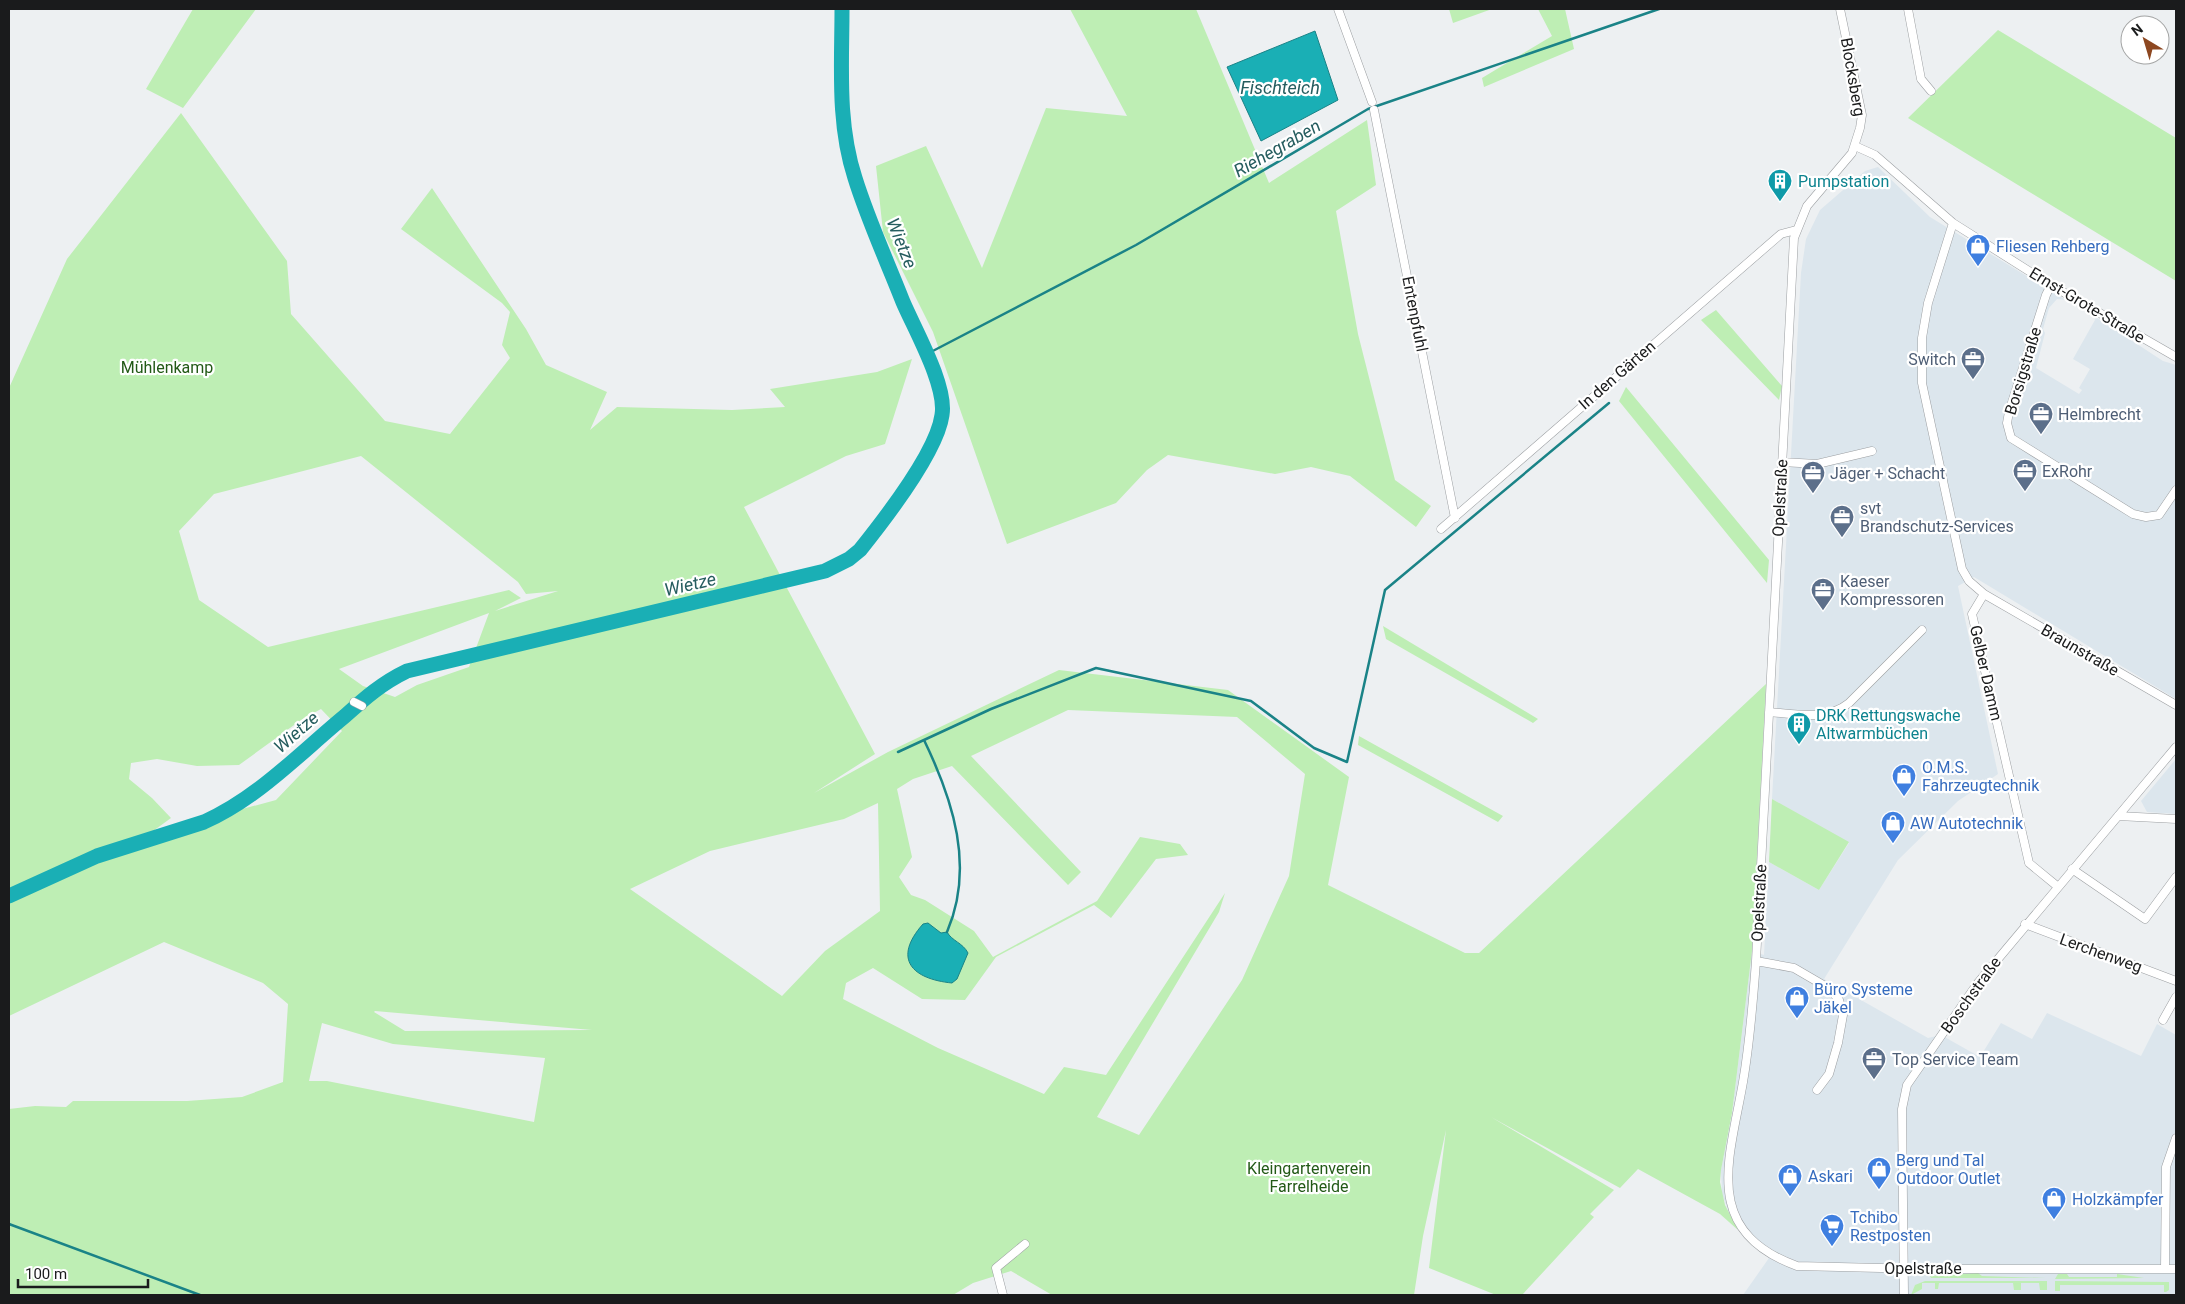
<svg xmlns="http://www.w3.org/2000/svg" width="2185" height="1304" viewBox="0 0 2185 1304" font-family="Roboto,sans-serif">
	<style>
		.built { fill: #dce6ed }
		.green { fill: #beeeb4; fill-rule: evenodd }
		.water { fill: #1aafb5; stroke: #1a8387 }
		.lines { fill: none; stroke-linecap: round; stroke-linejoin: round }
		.stream { stroke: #1a8387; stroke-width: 2.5 }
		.river { stroke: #1aafb5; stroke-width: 15 }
		.street-casing { stroke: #9c9fa2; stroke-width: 9 }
		.street { stroke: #fff; stroke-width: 8 }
		.labels { text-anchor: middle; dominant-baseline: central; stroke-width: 4.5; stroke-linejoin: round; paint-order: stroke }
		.street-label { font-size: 16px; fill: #1a1b1c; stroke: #fff }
		.culture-label { font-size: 16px; fill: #0d838f; stroke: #fff; text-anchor: start }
		.shop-label { font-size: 16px; fill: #366cbe; stroke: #fff; text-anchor: start }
		.service-label { font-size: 16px; fill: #4e5e75; stroke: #fff; text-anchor: start }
		.park-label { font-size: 16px; fill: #225916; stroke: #fff }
		.water-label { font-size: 18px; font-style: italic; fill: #265d5f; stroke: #fff }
	</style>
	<rect width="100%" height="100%" fill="#edf0f2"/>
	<path class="built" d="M1878 167 1930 217 2066 300 2057 299 2049 308 2043 329 2045 333 2036 368 2079 394 2082 390 2079 388 2090 369 2073 359 2095 320 2094 316 2163 361 2176 365V699L1974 577 1958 586 1998 774 1958 801 1898 860 1824 979 1928 1038 1941 1035 1980 1057 2001 1023 2032 1039 2047 1013 2141 1056 2157 1024 2176 1035V1295H1743L1769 1258 1748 1242 1731 1218 1722 1194 1721 1170 1732 1113 1752 951 1764 955 1769 862 1819 890 1849 843 1772 799 1801 273 1806 239 1820 210 1865 171Z
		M2176 759V814L2147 812 2141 801Z"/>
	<path class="green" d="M193 9H256L183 108 146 89Z
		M1070 9H1196L1269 183 1367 120 1376 185 1336 211 1358 334 1395 480 1431 506 1416 527 1350 476 1311 467 1275 474 1168 455 1147 470 1116 503 1007 544 933 332 883 232 876 166 926 146 982 268 1046 108 1127 116Z
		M1449 9H1492L1453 23Z
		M1538 9H1565L1574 49 1484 87 1482 78 1552 36Z
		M1998 30 2176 138V281L1908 118Z
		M181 113 287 261 291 314 385 421 450 434 510 358 502 345 510 312 502 303 401 229 432 188 526 329 546 365 607 392 590 430 617 407 732 410 785 407 770 389 877 372 912 359 885 444 846 456 744 507 875 754 814 793 888 752 1059 670 1228 690 1349 777 1328 885 1465 953H1479L1766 684 1752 951 1732 1113 1721 1170 1720 1182 1725 1205 1738 1230 1720 1214 1638 1169 1620 1188 1491 1117 1614 1190 1590 1214 1594 1217 1522 1295H1496L1429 1268 1446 1130 1423 1236 1414 1295H1052L1011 1271 973 1283 953 1295H9V1109L35 1106 66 1107 73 1101H187L242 1097 283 1082 288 1004 263 983 164 942 9 1016V388L67 259ZM361 456 518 582 526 594 558 591 495 611 521 598 509 590 268 647 199 600 179 531 214 494ZM489 613 469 667 417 685 395 697 363 686 339 669ZM321 709 342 731 276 800 149 834 171 818 152 798 129 779 131 763 157 759 197 766 239 765 301 720ZM1068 710 1237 717 1305 774 1289 876 1242 980 1139 1135 1097 1117 1219 912 1225 893 1106 1075 1064 1067 1044 1094 938 1048 843 999 846 983 873 968 922 999 965 1000 996 957 1094 905 1111 918 1156 859 1188 855 1180 844 1140 837 1097 901 993 957 974 931 925 900 911 895 899 877 912 857 897 789 913 779 952 766 1068 885 1081 872 971 756ZM878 803 880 911 825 951 782 996 630 889 710 851 844 819ZM374 1012 375 1011 592 1030 405 1031ZM322 1023 393 1044 545 1058 534 1122 327 1081H309Z
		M1716 310 1782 386 1779 400 1701 320Z
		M1626 387 1769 560 1767 583 1619 401Z
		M1383 626 1538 719 1533 723 1386 639Z
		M1359 736 1503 816 1498 822 1358 745Z
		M1772 799 1849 842 1819 890 1769 862Z
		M1978 1273 1982 1276 2046 1278H1931L1930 1276Z
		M2058 1274H2067L2069 1277H2117V1274L2144 1278 2055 1279Z
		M1925 1281H2047V1290H2040L2039 1283H2021V1290H2014L2013 1283H1939L1938 1289H1935V1283H1922V1289L1911 1295 1915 1285Z
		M2055 1281 2169 1282V1290L2166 1292H2164V1285H2060V1291H2055Z"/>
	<path class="water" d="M1315 31 1338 100 1261 141 1227 67Z
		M928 923 941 933 947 932C952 941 963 943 968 953L957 979 952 983C912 979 892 959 923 924Z"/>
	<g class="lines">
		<path class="stream" d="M927 354 1136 245 1368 109 1659 9
			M924 740C953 800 975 867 947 932
			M898 752 991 709 1096 668 1251 701 1314 748 1347 762 1385 590 1609 403
			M9 1224 200 1295"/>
		<path class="river" d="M9 896 97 856 204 822C258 798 300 753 345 716 365 698 382 683 407 671L825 571 849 559 860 550C884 520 937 452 942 415 947 386 915 330 903 302 887 261 868 220 855 178 837 123 842 65 842 9"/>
		<defs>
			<path id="street" d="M1338 9 1372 102
				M1840 9 1862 115 1860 128 1852 153 1807 206 1794 238 1756 961C1753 1002 1750 1042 1743 1082 1730 1158 1700 1231 1797 1266L1922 1269H2176
				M1908 9 1921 79 1931 91
				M1374 110 1455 518
				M1855 146 1875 155 1953 223 2051 285 2176 357
				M1953 223 1928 303 1922 338V383L1962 569 1969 581 1984 594 2176 705
				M2051 285 2046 295 2009 412 2007 423 2011 438 2133 514 2146 517 2159 515 2176 490
				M1782 462 1817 464 1872 451
				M1441 529 1781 234 1796 230
				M1984 594 1972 614 2029 863 2057 886
				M354 702 362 706
				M1769 712C1796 714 1827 721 1849 703L1922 630
				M2118 816 2176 819
				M2072 869 2145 919 2176 877
				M2025 924 2176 981
				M1756 961 1794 968 1830 989 1839 1000 1843 1015 1838 1043 1829 1074 1817 1090
				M2163 1020 2176 997
				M2165 1269 2166 1167 2176 1138
				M1003 1295 996 1268 1025 1244
				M1904 1295 1902 1109 1907 1085 1977 984 2176 747"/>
		</defs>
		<use href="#street" class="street-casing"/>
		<use href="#street" class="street"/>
	</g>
	<defs>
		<symbol id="building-pin" viewBox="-11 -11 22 30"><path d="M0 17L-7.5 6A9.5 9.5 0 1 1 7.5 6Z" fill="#0f9aa8" stroke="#fff"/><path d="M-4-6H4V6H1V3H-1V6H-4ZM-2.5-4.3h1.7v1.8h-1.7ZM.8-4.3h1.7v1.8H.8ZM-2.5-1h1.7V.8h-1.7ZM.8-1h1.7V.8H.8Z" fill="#fff"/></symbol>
		<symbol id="shop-pin" viewBox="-11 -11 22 30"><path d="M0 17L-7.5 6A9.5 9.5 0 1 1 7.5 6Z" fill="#3f7fe0" stroke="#fff"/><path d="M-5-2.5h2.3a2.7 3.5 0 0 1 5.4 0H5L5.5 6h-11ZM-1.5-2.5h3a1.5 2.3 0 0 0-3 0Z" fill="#fff"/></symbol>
		<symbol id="office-pin" viewBox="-11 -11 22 30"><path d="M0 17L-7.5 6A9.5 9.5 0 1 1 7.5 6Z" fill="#5c6f8a" stroke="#fff"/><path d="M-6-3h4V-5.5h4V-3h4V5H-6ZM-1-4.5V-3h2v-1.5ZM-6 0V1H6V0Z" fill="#fff"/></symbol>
		<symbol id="supermarket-pin" viewBox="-11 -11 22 30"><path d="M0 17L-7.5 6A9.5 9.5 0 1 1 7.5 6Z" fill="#3f7fe0" stroke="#fff"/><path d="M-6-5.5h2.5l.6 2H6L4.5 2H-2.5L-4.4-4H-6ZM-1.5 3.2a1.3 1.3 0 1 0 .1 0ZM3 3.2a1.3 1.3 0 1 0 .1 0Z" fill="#fff"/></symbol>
	</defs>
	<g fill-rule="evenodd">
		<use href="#building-pin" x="1766" y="167" width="28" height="38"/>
		<use href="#shop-pin" x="1964" y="232" width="28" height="38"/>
		<use href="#office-pin" x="1959" y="345" width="28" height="38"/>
		<use href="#office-pin" x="2027" y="400" width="28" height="38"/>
		<use href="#office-pin" x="2011" y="457" width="28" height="38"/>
		<use href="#office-pin" x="1799" y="459" width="28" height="38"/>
		<use href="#office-pin" x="1828" y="503" width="28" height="38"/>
		<use href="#office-pin" x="1809" y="576" width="28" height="38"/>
		<use href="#building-pin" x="1785" y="710" width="28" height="38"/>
		<use href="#shop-pin" x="1890" y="762" width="28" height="38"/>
		<use href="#shop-pin" x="1879" y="809" width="28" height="38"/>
		<use href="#shop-pin" x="1783" y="984" width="28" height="38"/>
		<use href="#office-pin" x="1860" y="1045" width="28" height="38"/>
		<use href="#shop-pin" x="1865" y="1155" width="28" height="38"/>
		<use href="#shop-pin" x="1776" y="1162" width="28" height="38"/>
		<use href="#shop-pin" x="2040" y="1185" width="28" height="38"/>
		<use href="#supermarket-pin" x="1818" y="1212" width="28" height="38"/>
	</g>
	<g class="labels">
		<g class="street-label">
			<text transform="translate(1853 77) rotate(80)">Blocksberg</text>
			<text transform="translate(2087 305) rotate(31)">Ernst-Grote-Straße</text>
			<text transform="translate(1415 314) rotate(79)">Entenpfuhl</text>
			<text transform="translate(2023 371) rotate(-73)">Borsigstraße</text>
			<text transform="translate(1617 375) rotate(-41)">In den Gärten</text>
			<text transform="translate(1780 498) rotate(-87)">Opelstraße</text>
			<text transform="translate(2080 650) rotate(30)">Braunstraße</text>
			<text transform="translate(1986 673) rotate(77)">Gelber Damm</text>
			<text transform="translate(1759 903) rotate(-87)">Opelstraße</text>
			<text transform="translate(2101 953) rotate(20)">Lerchenweg</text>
			<text transform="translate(1971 995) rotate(-54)">Boschstraße</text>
			<text x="1923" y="1268">Opelstraße</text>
		</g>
		<g class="culture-label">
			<text x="1798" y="181">Pumpstation</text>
			<text x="1816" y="715">DRK Rettungswache<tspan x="1816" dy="18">Altwarmbüchen</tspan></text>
		</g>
		<g class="shop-label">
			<text x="1996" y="246">Fliesen Rehberg</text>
			<text x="1922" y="767">O.M.S.<tspan x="1922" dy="18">Fahrzeugtechnik</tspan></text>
			<text x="1910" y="823">AW Autotechnik</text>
			<text x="1814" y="989">Büro Systeme<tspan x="1814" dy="18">Jäkel</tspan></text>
			<text x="1896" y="1160">Berg und Tal<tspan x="1896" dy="18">Outdoor Outlet</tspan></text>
			<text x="1808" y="1176">Askari</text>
			<text x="2072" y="1199">Holzkämpfer</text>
			<text x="1850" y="1217">Tchibo<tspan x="1850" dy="18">Restposten</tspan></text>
		</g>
		<g class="service-label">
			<text x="1956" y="359" text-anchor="end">Switch</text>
			<text x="2058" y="414">Helmbrecht</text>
			<text x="2042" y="471">ExRohr</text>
			<text x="1830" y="473">Jäger + Schacht</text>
			<text x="1860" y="508">svt<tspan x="1860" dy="18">Brandschutz-Services</tspan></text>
			<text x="1840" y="581">Kaeser<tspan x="1840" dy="18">Kompressoren</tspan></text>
			<text x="1892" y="1059">Top Service Team</text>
		</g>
		<g class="park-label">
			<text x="167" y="367">Mühlenkamp</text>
			<text x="1309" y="1168">Kleingartenverein<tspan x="1309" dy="18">Farrelheide</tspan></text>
		</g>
		<g class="water-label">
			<text x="1280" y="87">Fischteich</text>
			<text transform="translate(1277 148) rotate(-30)">Riehegraben</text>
			<text transform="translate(902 243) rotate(68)">Wietze</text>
			<text transform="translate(690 584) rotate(-13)">Wietze</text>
			<text transform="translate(296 732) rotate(-41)">Wietze</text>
		</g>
	</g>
	<rect width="2185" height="1304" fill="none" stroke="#1a1b1c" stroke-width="20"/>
	<g transform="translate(2145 40) rotate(322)"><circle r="24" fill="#ffffff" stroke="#a3a4a4"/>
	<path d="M0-4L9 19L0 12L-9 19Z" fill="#8d4720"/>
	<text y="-8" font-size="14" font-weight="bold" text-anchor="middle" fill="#1a1b1c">N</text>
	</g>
	<path d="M18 1279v8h130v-8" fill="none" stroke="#1a1b1c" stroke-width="2.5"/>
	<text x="25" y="1279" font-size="15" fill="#1a1b1c" stroke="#ffffff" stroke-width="4" paint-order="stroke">100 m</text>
</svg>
